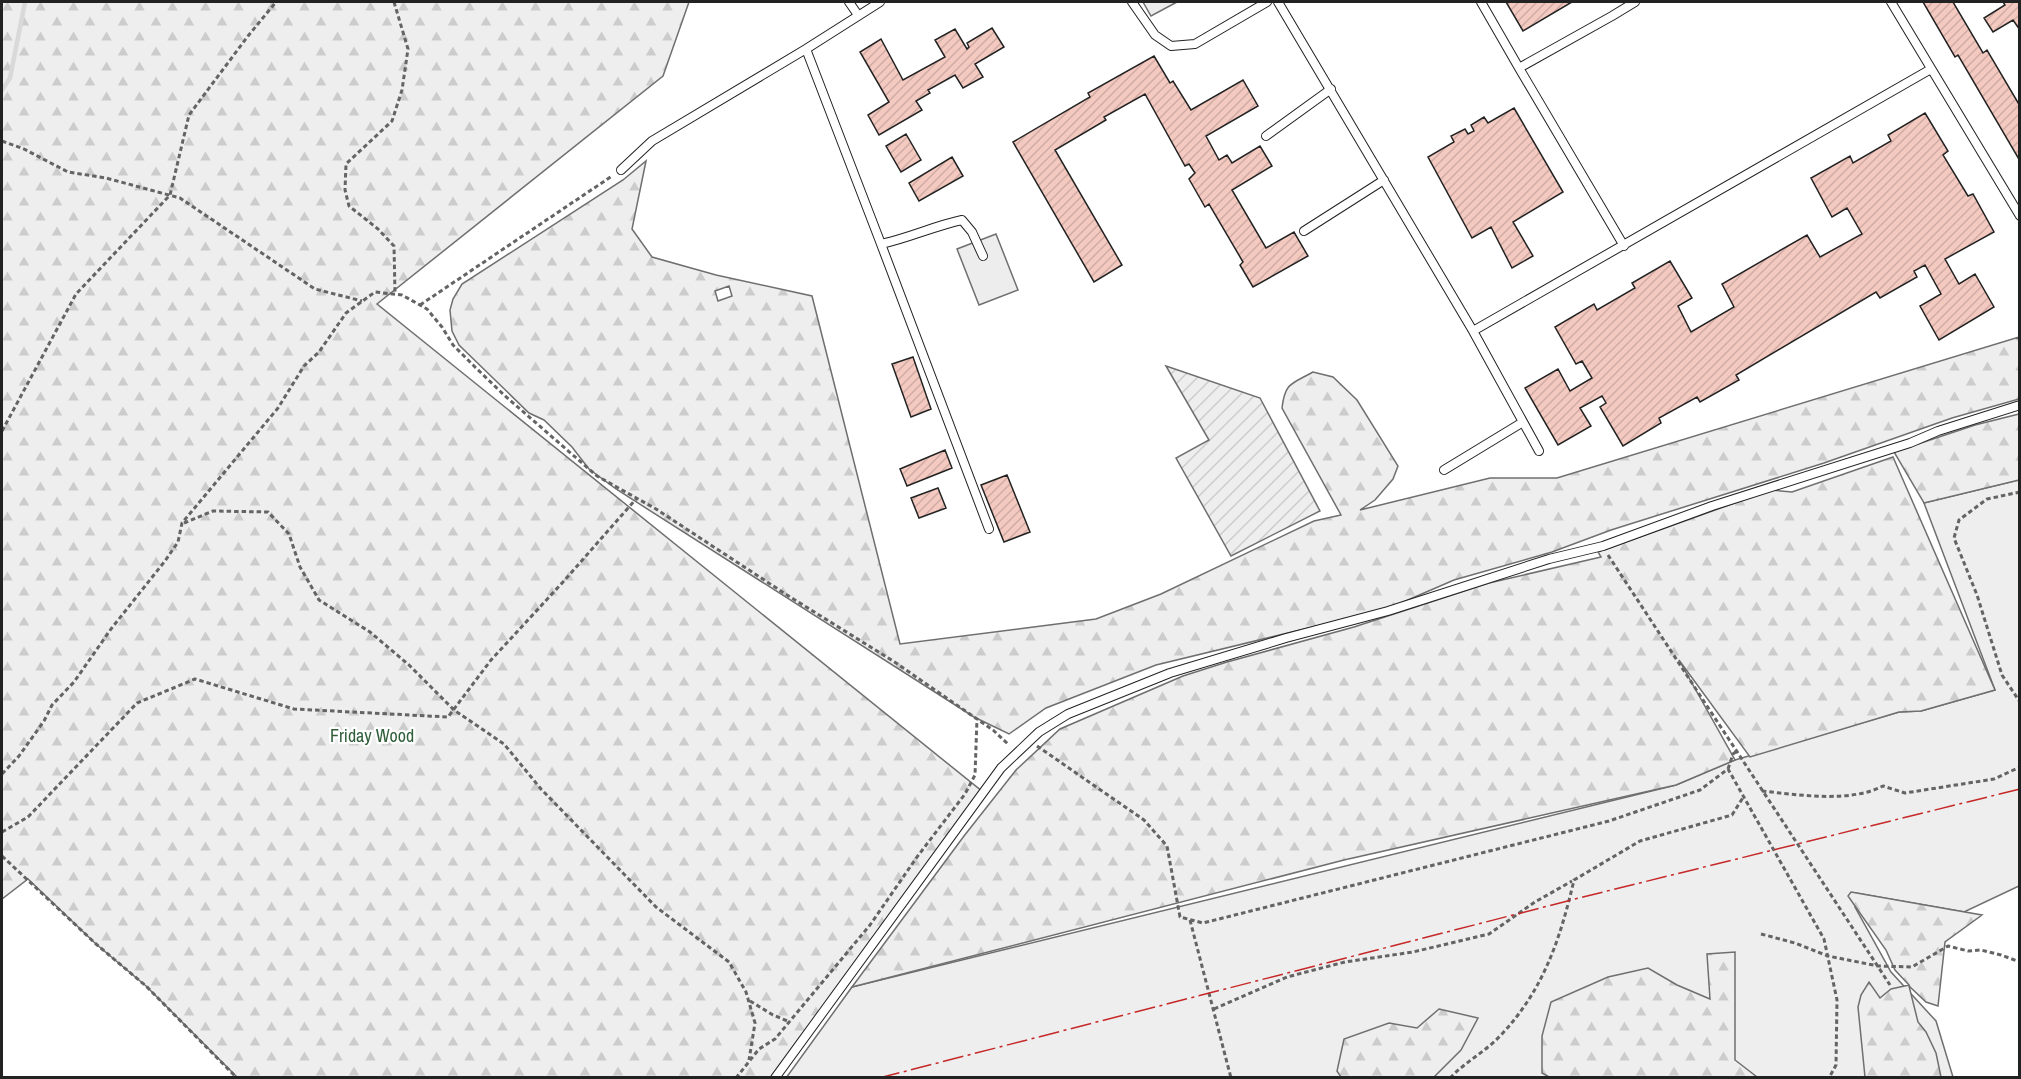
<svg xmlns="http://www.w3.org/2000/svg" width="2021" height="1079" viewBox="0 0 2021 1079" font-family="'Archivo Narrow',sans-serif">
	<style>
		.grass { fill: #eee; stroke: #6f6f6f; stroke-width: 1.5 }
		.forest { fill: url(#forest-firs); stroke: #6f6f6f; stroke-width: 1.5; fill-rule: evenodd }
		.garden { fill: url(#garden-furrows); stroke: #6f6f6f; stroke-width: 1.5 }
		.parking { fill: #ededed; stroke: #6f6f6f; stroke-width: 1.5 }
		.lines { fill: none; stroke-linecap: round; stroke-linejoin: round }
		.stream { stroke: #d9d9d9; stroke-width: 4.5 }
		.building { fill: url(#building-hatch); stroke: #222; stroke-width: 1.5 }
		.service-casing { stroke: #222; stroke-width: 10 }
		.path { stroke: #646464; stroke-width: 3; stroke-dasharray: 4.5 3; stroke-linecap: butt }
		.service { stroke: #fff; stroke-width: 8 }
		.power { stroke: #c62828; stroke-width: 1.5; stroke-dasharray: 21 4.5 3 4.5; stroke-linecap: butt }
		.labels { text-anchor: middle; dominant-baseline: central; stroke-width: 4.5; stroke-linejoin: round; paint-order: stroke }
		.park-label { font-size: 18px; fill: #2f5e38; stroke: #fff }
	</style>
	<defs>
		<pattern id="forest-firs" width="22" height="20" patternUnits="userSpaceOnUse" patternTransform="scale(1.5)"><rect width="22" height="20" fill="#eee"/><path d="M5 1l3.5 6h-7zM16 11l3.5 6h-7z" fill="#ccc"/></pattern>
		<pattern id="garden-furrows" width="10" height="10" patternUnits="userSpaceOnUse" patternTransform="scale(1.5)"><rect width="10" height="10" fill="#eee"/><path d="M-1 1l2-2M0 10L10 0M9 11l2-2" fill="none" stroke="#ccc"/></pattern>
		<pattern id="building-hatch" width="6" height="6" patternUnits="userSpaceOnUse" patternTransform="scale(1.5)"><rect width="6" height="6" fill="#f3c9c0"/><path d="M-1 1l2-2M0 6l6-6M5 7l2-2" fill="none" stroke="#d0aca5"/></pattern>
	</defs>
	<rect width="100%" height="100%" fill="#fff"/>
	<path class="grass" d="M2019 480V886L1964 912 1855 893V907L1891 972 1936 1021 1953 1077 786 1078 852 987 1676 785 1735 760 1899 712 1921 711 1995 690 1924 503Z"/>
	<path class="forest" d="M2 2H689L663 76 377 304 983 792 775 1077H237L146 986 96 944 28 879 2 899Z
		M646 161 632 229 652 257 716 275 812 296 900 644 1096 619 1161 594 1314 521 1341 515 1282 408C1285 382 1292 384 1313 372L1333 377 1357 400 1398 466 1393 479 1375 500 1360 510 1490 478H1557L2019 337V399L1952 418 1824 463 1611 530 1552 552 1454 580 1387 609 1156 665 1046 708 1009 734 974 717 616 489 589 469 572 447 544 420 529 413 459 345 452 331 450 310 453 299 462 284 623 180ZM729 286 732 296 718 301 715 291Z
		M2019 414V480L1924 503 1894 452 1975 425Z
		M1893 457 1995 690 1921 711 1899 712 1750 757 1679 660 1735 760 1676 785 1344 860 852 987 964 836 1016 770 1060 729 1183 676 1227 662 1354 627 1489 583 1601 557 1598 552 1771 490 1792 492Z
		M1851 892 1982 915 1945 942 1938 1006 1926 1002 1909 986 1918 1022 1926 1032 1936 1053 1941 1077H1865L1858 1007 1861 995 1869 982 1880 998 1891 989 1909 985 1895 970 1886 950 1848 896Z
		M1735 952V1060L1757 1077 1551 1078 1542 1073V1036L1551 1002 1608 977 1648 968 1677 985 1710 999 1707 954Z
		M1439 1009 1478 1018 1461 1050 1434 1077H1341L1337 1071 1344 1039 1389 1023 1417 1028Z"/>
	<path class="garden" d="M1166 366 1260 398 1320 511 1231 556 1176 458 1209 440Z"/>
	<path class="parking" d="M1143 2H1177L1151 16Z
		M996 234 1018 290 979 305 957 249Z"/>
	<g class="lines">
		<path class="stream" d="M2 90 10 78 25 2"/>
	</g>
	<path class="building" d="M1506 2H1572L1523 31Z
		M1923 2H1953L1983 53 1987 50 2020 106V161L1958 55 1955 57Z
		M2003 2H2020V30L2013 20 1993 32 1984 18 2005 5Z
		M992 28 1004 47 975 64 983 77 963 88 955 75 928 90 930 93 916 101 922 110 879 135 868 115 889 102 860 52 881 39 903 80 945 57 935 40 955 29 967 49 969 47 967 43Z
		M1154 56 1170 83 1173 81 1191 110 1243 80 1258 106 1206 136 1219 160 1227 155 1232 163 1260 146 1272 166 1232 190 1266 248 1294 232 1308 256 1253 287 1240 265 1243 262 1209 204 1205 207 1189 179 1195 173 1189 164 1185 166 1145 94 1104 117 1106 120 1055 150 1122 265 1094 282 1013 142 1090 97 1088 93Z
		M1514 108 1563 192 1513 222 1533 256 1512 268 1491 227 1472 238 1428 157 1454 142 1451 136 1465 129 1468 134 1474 131 1471 125 1484 117 1488 123Z
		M1925 113 1948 151 1943 155 1968 196 1973 194 1994 232 1945 259 1959 284 1975 274 1994 307 1939 340 1920 306 1941 294 1925 265 1914 271 1917 277 1880 298 1876 292 1736 375 1739 380 1700 402 1697 397 1659 418 1661 423 1623 446 1600 407 1606 403 1602 396 1580 408 1591 426 1558 445 1525 388 1558 369 1570 391 1592 378 1582 361 1576 364 1555 327 1594 304 1597 310 1635 288 1632 283 1670 261 1692 298 1678 306 1691 332 1734 307 1722 284 1807 235 1820 257 1862 234 1847 208 1832 217 1811 178 1850 156 1853 163 1891 141 1888 135Z
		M906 134 921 160 901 172 886 146Z
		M952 157 963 176 919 201 909 183Z
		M913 357 931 409 911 417 892 364Z
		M945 450 952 468 907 486 900 469Z
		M1007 475 1030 532 1004 542 981 485Z
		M938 488 946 508 919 518 911 498Z"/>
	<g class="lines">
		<defs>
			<path id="service" d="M849 2 858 15
				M1132 2 1155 35 1171 46 1195 44 1267 2
				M1278 2 1473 331 1539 451
				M1481 2 1519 68
				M1891 2 2020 216
				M806 49 881 244C909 238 934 226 962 220L972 232 983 256
				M1266 136 1331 89
				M621 170 652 141 806 49 880 2
				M1304 231 1384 180
				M881 244 989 529
				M1624 246 1519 68 1612 16 1635 2
				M1473 331 1931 69
				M1444 470 1523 422
				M775 1078 1001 768 1039 732 1068 714 1170 673 1286 638 1388 611 1549 559 1603 546 1712 506 1910 443 1938 431 2020 405"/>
		</defs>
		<use href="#service" class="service-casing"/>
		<path class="path" d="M394 2 408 49 402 90 392 121 346 164 345 190 349 206 378 229 394 246 395 294
			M2 141 24 149 68 172 106 178 180 198 315 289 362 301
			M420 305 612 176
			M2 431 76 294 170 195 189 115 248 36 276 2
			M2020 492 1987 499 1959 520 1954 538 1977 595 2002 675 2020 702
			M184 523 213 511 268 512 289 534 300 567 319 600 370 632 409 665 454 710 504 744 541 789 656 907 729 962 746 992 755 1023 749 1060
			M1608 555 1890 985
			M1037 746 1144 820 1167 846 1180 917 1203 923 1609 821 1700 790 1728 769 1824 939 1837 1000 1836 1065 1829 1078
			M1728 769 1733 754 1737 751
			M2 774 19 756 44 721 52 705 74 682 111 629 165 561 178 542 182 523 278 408 304 366 319 352 346 313 375 292 402 295 427 309 442 327 453 345 474 366 504 395 597 476 656 509 787 595 893 661 993 730 1009 745
			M1762 791C1799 795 1850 803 1883 786L1905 793 1994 779 2020 767
			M2 832 28 817 137 703 195 679 294 709 448 717 491 660 563 582 636 499
			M2 856 96 944 146 986 237 1078
			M1190 920 1231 1078
			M1761 934 1795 943 1828 956 1878 966 1912 967 1948 946 1968 951 1981 950 2001 955 2020 962
			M750 1001 773 1015 790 1022
			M1214 1009 1287 977 1345 962 1413 952 1489 934 1535 902 1572 881
			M736 1078 759 1049 775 1039 870 925 917 857 965 794 975 775 977 719
			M1450 1078C1465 1062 1485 1052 1500 1036 1543 991 1560 940 1574 880L1640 841 1732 815 1744 796"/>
		<use href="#service" class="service"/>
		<path class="power" d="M879 1078 1583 897 2020 789"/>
	</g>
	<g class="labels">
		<g class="park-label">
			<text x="372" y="735">Friday Wood</text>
		</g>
	</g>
	<rect width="2021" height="1079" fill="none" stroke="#222222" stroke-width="6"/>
</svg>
